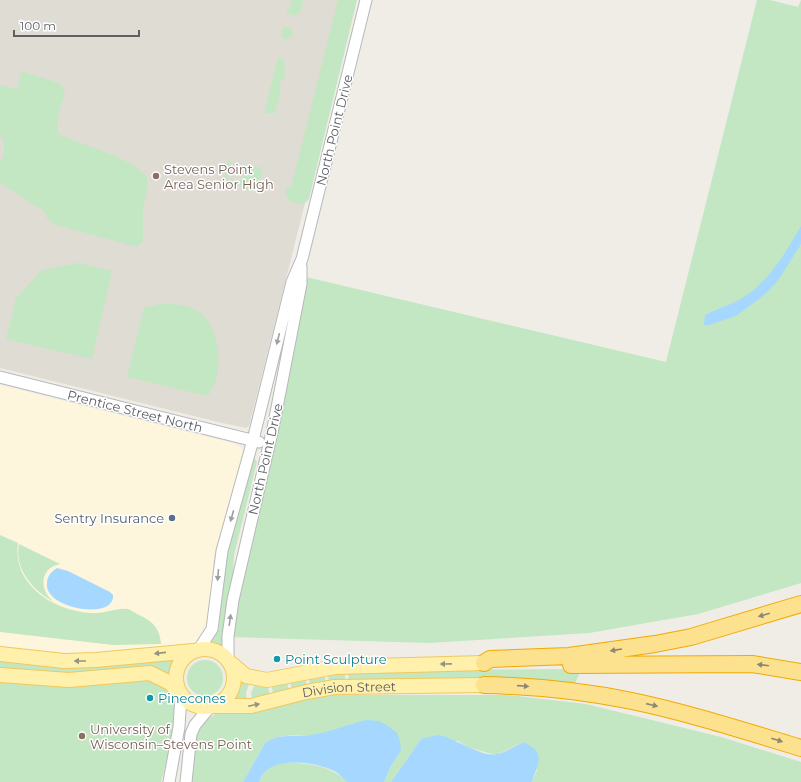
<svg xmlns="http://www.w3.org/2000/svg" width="801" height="782" viewBox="0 0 801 782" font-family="Montserrat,sans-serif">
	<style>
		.commercial { fill: #fef6dc }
		.education { fill: #dfdcd3 }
		.green { fill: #c2e7c2 }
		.water { fill: #a6d8ff }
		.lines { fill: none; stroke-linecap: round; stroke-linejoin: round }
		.minor-casing { stroke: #b6b8bc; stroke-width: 13 }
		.major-casing { stroke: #f1c85d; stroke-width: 16 }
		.highway-casing { stroke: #f3a901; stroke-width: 18 }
		.minor { stroke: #fff; stroke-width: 11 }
		.major { stroke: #fff1ab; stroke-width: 14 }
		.highway { stroke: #fce18f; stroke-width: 16 }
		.oneway { fill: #9ea0a3 }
		.oneway2 { fill: #8d8772 }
		.oneway3 { fill: #96937e }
		.education-dot { fill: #8d6e63; stroke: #fff; stroke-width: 1.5 }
		.service-dot { fill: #5c6f8a; stroke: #fff; stroke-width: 1.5 }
		.culture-dot { fill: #0f9aa8; stroke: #fff; stroke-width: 1.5 }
		.labels { text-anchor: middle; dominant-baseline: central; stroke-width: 3; stroke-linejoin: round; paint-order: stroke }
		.street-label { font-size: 13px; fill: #5d6166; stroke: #fff }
		.education-label { font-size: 13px; fill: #785e54; stroke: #fff; text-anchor: start }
		.service-label { font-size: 13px; fill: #4e5e75; stroke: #fff; text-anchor: end }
		.culture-label { font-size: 13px; fill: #0d838f; stroke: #fff; text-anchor: start }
	</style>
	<rect width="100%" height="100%" fill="#efede5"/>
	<path class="commercial" d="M0 385 236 444 243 449 237 481 215 551 212 576V605L207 629 196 645 178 658 173 675V696L168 689 0 679Z"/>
	<path class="education" d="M0 0H356L249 426 246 428 218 422 0 368Z"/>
	<path class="green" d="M292 0H303L300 12 294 16 286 12V9L289 10Z
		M338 0H357L309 199C303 207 295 204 288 199L285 190 286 188H291Z
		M757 0H770L798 7 801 0V583L698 614 589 633 429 643 232 637 235 607 306 277 666 362Z
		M281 33a6 6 0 1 1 12 0a6 6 0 1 1-12 0Z
		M278 57 282 58 285 63 284 68 286 70 284 79 281 81 279 88 281 91 275 113H264Z
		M21 71 59 83 65 91C62 106 55 118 58 133 87 149 123 152 147 177V189L143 208V241L137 247 56 225 47 218 44 211 0 183V161L4 155V143L0 134V85L17 89Z
		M228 160 231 161 227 178 239 181 243 178 246 165 263 168 258 191H252L224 179Z
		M78 263 112 271 92 359 6 339 16 298 42 270Z
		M160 304C173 304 185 304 196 310 218 323 222 357 216 380 215 385 210 391 208 396L127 377 144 308Z
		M255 459 257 462 234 555 233 578 223 650 209 645 219 629 224 562 253 460Z
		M0 535 18 543C12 585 54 611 91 613 104 614 118 607 128 609 133 611 136 614 141 616 154 622 160 630 161 644L113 645 0 632Z
		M19 544 60 564C39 568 39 591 54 602 33 591 14 569 19 544Z
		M179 655 173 664 171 677 0 670V659Z
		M187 678a18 18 0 1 1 36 0a18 18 0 1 1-36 0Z
		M574 669 579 675 574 685 349 682 348 671Z
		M345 671V682L329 683 328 673Z
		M324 674 326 684 311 686 308 677Z
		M238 678 249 684 246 693 247 702 232 700 237 690Z
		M305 678 307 687 292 690 290 682Z
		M0 679H138C151 680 167 684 173 696 181 714 166 762 161 782H0Z
		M287 682 289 691 273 695 272 686Z
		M254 686 268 687 270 696 253 701 251 693Z
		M328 695H508L586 704 721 737 801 762V782H532L537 770 523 742 496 755 470 748 458 741 421 739 391 782H384L391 766 401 751 354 723C341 728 328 733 314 735 298 737 279 732 265 743L243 782H191C193 757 191 723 220 712Z
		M291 762C313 765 330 765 347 782H259C263 768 277 763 291 762Z"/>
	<path class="water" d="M801 226V244L777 282 763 296 736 316 706 326 704 324 705 315C716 309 728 306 739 300 769 282 784 255 801 226Z
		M57 568 68 571 110 592 113 595C116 621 43 609 47 583 47 576 52 571 57 568Z
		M367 720 379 721 388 726 397 733 400 741 401 751 391 766 384 782H347C342 778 338 772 332 770 312 761 267 755 259 782H243L265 743C275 735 287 736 298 736 322 736 344 725 367 720Z
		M438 735C456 738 482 758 497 754 506 752 515 746 523 742 547 753 538 762 532 782H391L421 739Z"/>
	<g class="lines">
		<defs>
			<path id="minor" d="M0 377 259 442
				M199 649 212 629 222 551 253 440 292 282 302 259 366 0
				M228 659V636L233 600 273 428 301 284V267
				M169 782 179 727 181 696
				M186 782 191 734 195 725 209 708"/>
			<g id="major">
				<circle cx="205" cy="678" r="29"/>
				<path d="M0 654 64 661 96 660 193 651"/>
				<path d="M232 664 246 676 267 680 335 667 484 663"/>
				<path d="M0 675 69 680 150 673 170 683 177 690"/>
				<path id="s1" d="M215 706H251L306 692 335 687 484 685"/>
			</g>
			<path id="highway" d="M484 663 490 659 569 656 655 644 691 637 801 604
				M571 665 752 664 801 672
				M484 685C534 686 583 691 632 701 689 713 745 731 801 748"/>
		</defs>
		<use href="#minor" class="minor-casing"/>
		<use href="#major" class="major-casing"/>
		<use href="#highway" class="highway-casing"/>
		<use href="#minor" class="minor"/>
		<use href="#major" class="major"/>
		<use href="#highway" class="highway"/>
	</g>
	<defs><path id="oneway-solid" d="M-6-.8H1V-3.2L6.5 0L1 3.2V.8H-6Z"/></defs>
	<g class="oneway">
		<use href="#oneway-solid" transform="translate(278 339) rotate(104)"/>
		<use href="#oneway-solid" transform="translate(232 516) rotate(106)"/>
		<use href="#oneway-solid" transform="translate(218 575) rotate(95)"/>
		<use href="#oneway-solid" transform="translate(230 620) rotate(-82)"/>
	</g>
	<g class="oneway2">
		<use href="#oneway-solid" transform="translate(764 615) rotate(164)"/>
		<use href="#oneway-solid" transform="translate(616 650) rotate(171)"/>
		<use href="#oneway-solid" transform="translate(763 665) rotate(-173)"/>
		<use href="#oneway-solid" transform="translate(523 686) rotate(4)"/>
		<use href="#oneway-solid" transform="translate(652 705) rotate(13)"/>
		<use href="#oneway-solid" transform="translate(777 740) rotate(17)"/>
	</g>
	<g class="oneway3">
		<use href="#oneway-solid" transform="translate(160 653) rotate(174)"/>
		<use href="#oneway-solid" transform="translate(80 661) rotate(180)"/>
		<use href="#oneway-solid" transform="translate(446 664) rotate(179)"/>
		<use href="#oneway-solid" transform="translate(254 705) rotate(-12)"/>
	</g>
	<g class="education-dot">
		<circle cx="156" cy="176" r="4"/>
		<circle cx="82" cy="736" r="4"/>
	</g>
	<circle class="service-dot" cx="172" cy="518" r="4"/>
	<g class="culture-dot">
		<circle cx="277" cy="659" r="4"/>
		<circle cx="150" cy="698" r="4"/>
	</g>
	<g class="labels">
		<g class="street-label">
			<text transform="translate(334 130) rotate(-76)">North Point Drive</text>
			<text transform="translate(135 411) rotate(14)">Prentice Street North</text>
			<text transform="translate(265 459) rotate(-77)">North Point Drive</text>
			<text stroke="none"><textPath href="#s1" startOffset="136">Division Street</textPath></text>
		</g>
		<g class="education-label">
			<text x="164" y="169">Stevens Point<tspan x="164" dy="15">Area Senior High</tspan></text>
			<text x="90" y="729">University of<tspan x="90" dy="15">Wisconsin–Stevens Point</tspan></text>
		</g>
		<g class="service-label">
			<text x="164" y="518">Sentry Insurance</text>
		</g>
		<g class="culture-label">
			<text x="285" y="659">Point Sculpture</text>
			<text x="158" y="698">Pinecones</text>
		</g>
	</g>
	<path d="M14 30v6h125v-6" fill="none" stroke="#5d6166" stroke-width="2"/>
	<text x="20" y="30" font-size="12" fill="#5d6166" stroke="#ffffff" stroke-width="3" paint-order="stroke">100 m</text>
</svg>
